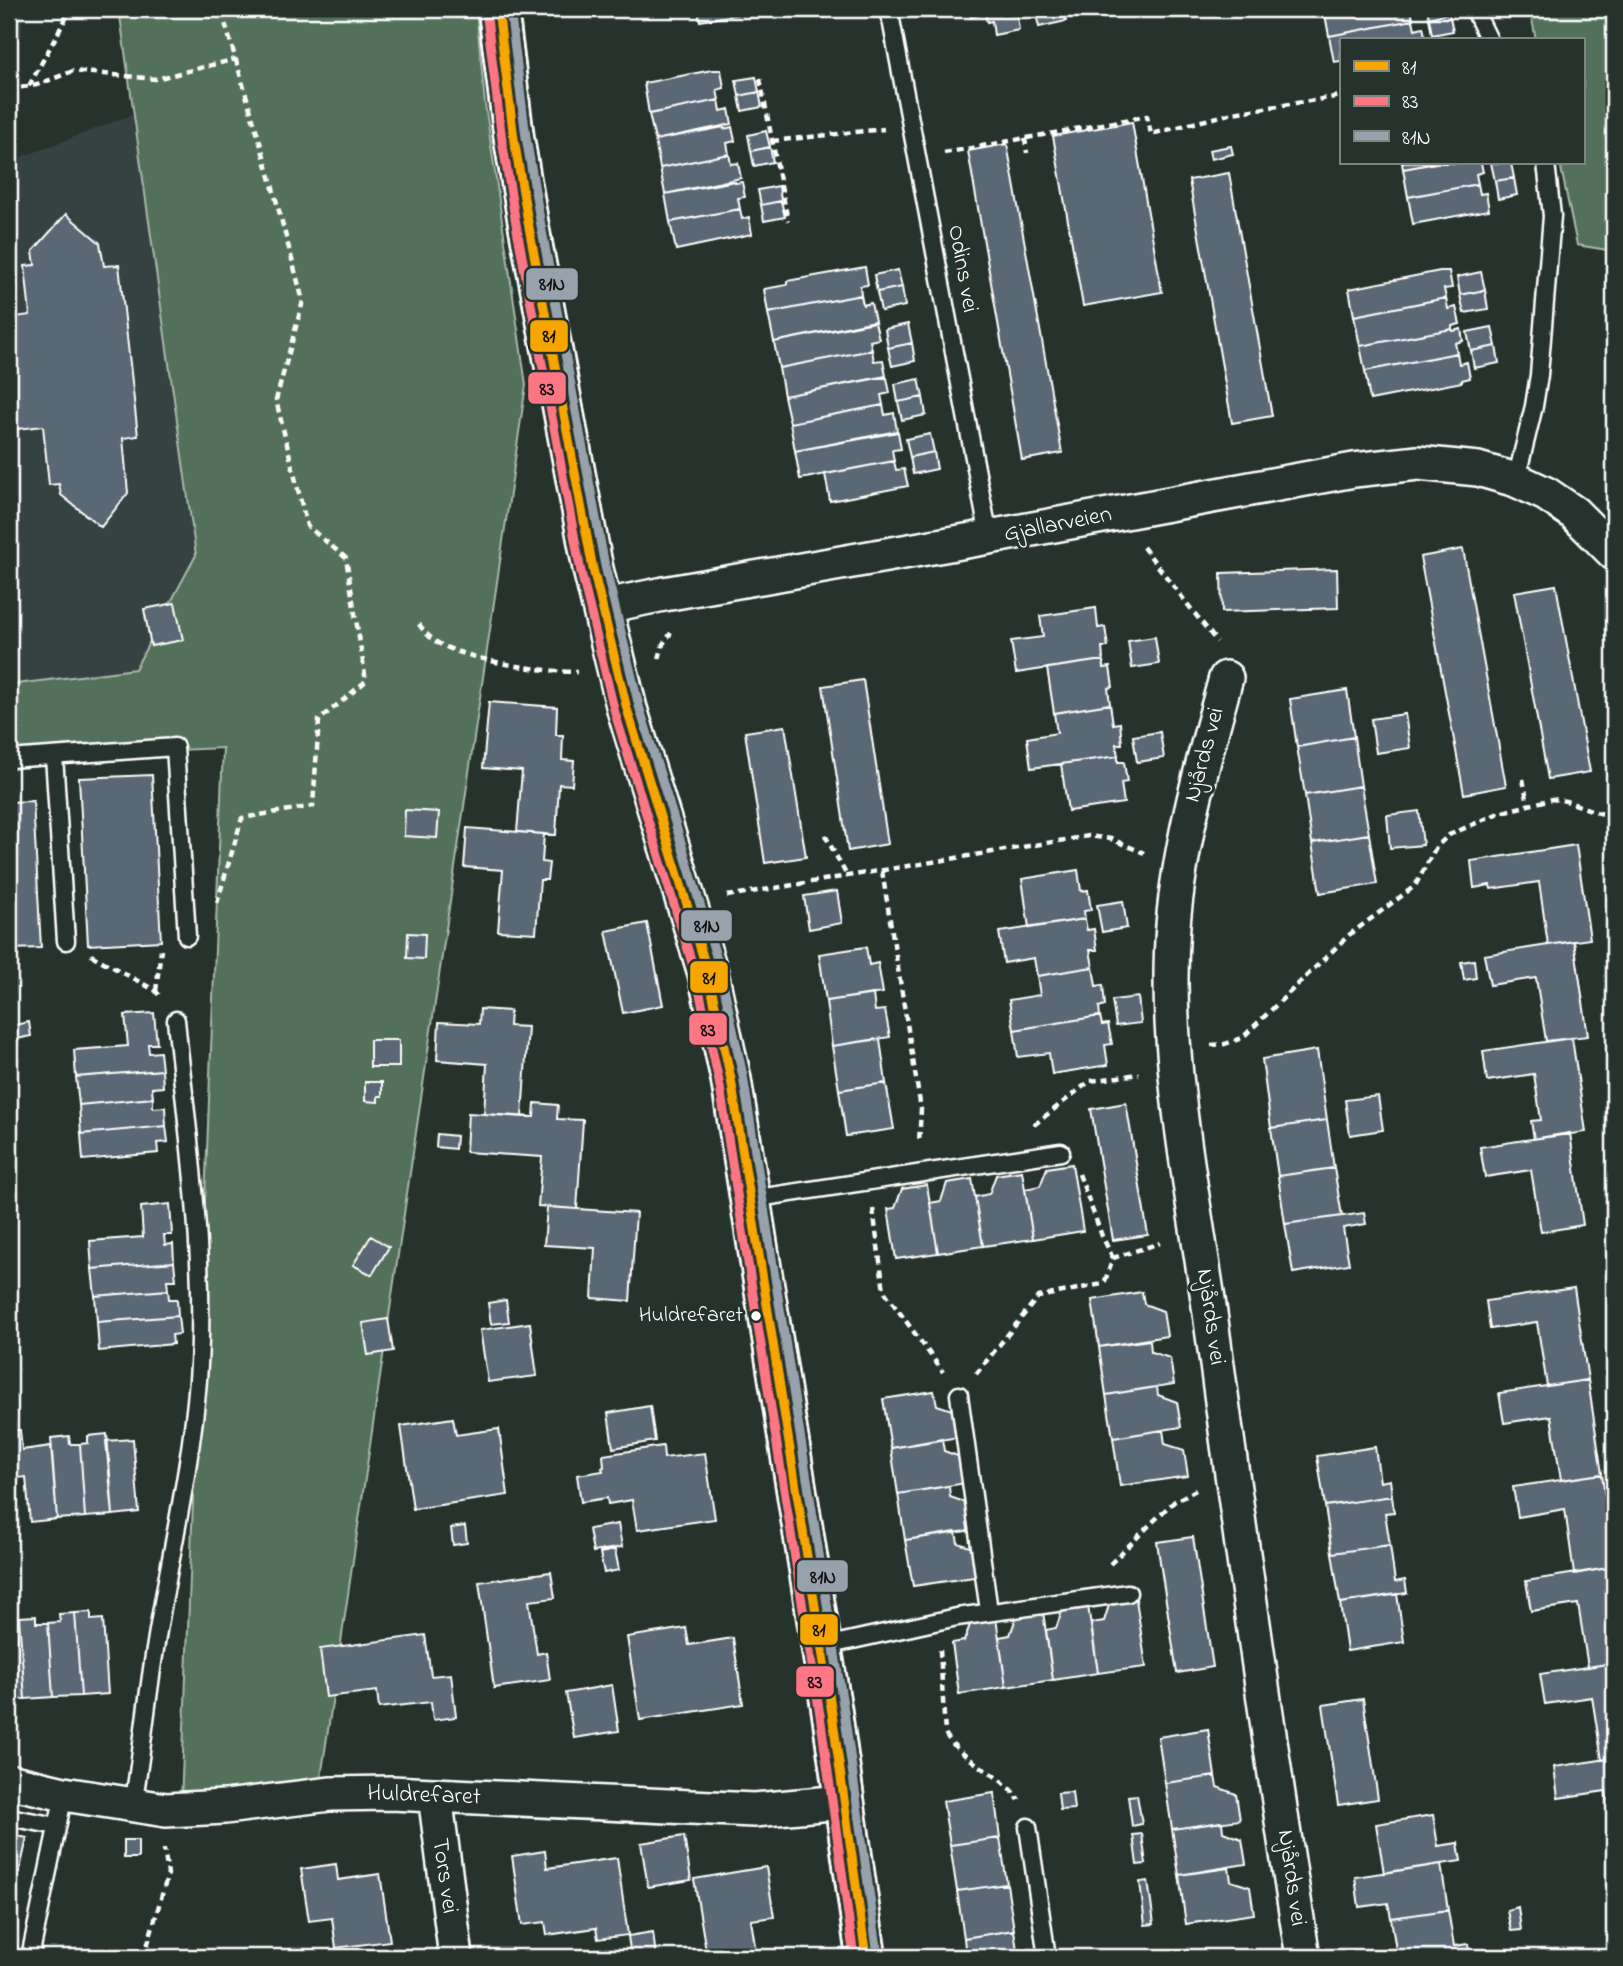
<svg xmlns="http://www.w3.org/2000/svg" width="1623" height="1966" viewBox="0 0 1623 1966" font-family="'Indie Flower',sans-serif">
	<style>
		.built { fill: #364343 }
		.green { fill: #52715a; stroke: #a8b8ac; stroke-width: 2 }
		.building { fill: #5a6875; stroke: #fff; stroke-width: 2 }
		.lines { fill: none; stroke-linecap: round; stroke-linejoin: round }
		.lane-casing { stroke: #fff; stroke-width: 21 }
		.street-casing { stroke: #fff; stroke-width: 38 }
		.secondary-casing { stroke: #fff; stroke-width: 44 }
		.path { stroke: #fff; stroke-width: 4.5; stroke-dasharray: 7 5; stroke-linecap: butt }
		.lane { stroke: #26332d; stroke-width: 16 }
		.street { stroke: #26332d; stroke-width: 33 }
		.secondary { stroke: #26332d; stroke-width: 38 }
		.bus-1-casing { stroke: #26332d; stroke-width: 14 }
		.bus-2-casing { stroke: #26332d; stroke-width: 14 }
		.bus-3-casing { stroke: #26332d; stroke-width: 14 }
		.bus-1 { stroke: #f7a600; stroke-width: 9 }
		.bus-2 { stroke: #fd7683; stroke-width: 9 }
		.bus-3 { stroke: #98a2ac; stroke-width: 9 }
		.bus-dot { fill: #fff; stroke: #26332d; stroke-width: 2.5 }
		.labels { text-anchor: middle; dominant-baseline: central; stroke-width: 6; stroke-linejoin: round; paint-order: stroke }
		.bus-label { font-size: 22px; fill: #fff; stroke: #26332d; text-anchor: end }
		.street-label { font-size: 24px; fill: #fff; stroke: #26332d }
		.line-badge { stroke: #26332d; stroke-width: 2.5 }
		.pale-badge-label { font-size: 19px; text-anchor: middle; font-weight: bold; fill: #111 }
	</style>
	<rect width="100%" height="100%" fill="#26332d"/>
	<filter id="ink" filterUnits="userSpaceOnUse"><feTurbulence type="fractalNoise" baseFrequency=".0143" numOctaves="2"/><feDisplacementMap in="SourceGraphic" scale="14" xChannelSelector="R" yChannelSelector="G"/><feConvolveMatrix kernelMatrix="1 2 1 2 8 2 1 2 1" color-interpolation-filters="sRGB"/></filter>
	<g filter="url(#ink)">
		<path class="built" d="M9 9H22V37L9 35Z
			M134 114 196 555 135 669 9 685V162Z"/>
		<path class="green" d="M119 9H476L485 104 526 385 317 1805 181 1803 223 748 9 757V685L135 669 196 555Z
			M1530 9H1614V251L1577 245 1560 163H1583V40H1536Z"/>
		<path class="building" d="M698 9H769L700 21Z
			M970 9H1016L1019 30 994 35 992 21 987 22 985 14 971 17Z
			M1035 9H1064L1066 21 1039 27Z
			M1069 9H1104L1071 15Z
			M1324 9H1414H1411L1413 20 1329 36Z
			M1427 9H1448L1449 13 1429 18Z
			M1449 13 1453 31 1432 35 1429 18Z
			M1413 20 1415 29 1423 27 1426 40H1341V61L1334 62 1329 36Z
			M712 70H721L724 88 717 90 719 100 649 114 644 83Z
			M756 77 759 92 739 96 736 80Z
			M759 92 762 107 742 111 739 96Z
			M719 100 721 111 729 109 732 124 655 140 649 114Z
			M1132 122 1162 292 1083 306 1053 136Z
			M724 127V129L732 127 735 141 727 143 729 154 660 168 655 140Z
			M766 131 770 147 751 151 748 135Z
			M1007 144 1062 453 1022 460 968 151Z
			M1231 146 1233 154 1211 159 1209 150Z
			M770 147 773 162 754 166 751 151Z
			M729 154 731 164 738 163 741 178 665 194 660 168Z
			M1402 163H1436L1403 169Z
			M1436 163H1481L1483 172 1476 174 1478 184 1408 197 1403 169Z
			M1491 163H1511L1514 178 1495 181Z
			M1229 173 1272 416 1232 423 1189 180Z
			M1514 178 1517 195 1498 199 1495 181Z
			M735 181V183L742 182 745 197 738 198 740 209 670 222 665 194Z
			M1478 184 1480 194 1486 193 1489 210 1413 224 1408 197Z
			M779 186 781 201 761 205 758 190Z
			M781 201 785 217 764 221 761 205Z
			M740 209 742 219 749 217 752 234 676 250 670 222Z
			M66 214 100 243 104 266 119 265 138 436 123 438 128 493 101 527 61 495 59 484 49 485 43 426 9 430V318L30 315 25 266 35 265 33 251Z
			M865 267 868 285 860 286 861 295 768 313 764 289 787 285V281Z
			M898 270 902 287 877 292 874 275Z
			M1440 271H1449L1452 288 1444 289 1446 298 1354 316 1349 289Z
			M1481 272 1485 290 1460 295 1457 277Z
			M902 287 905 306 881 311 877 292Z
			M1485 290 1488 309 1464 313 1460 295Z
			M861 295 863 305 871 303 875 321 774 342 768 313Z
			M1446 298 1448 309 1456 307 1460 324 1452 326V329L1360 346 1354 316Z
			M875 322 879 339 870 341 872 350 779 368 774 342Z
			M908 324 912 343 888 348 885 329Z
			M1492 327 1496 346 1471 351 1467 332Z
			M1452 329 1453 331 1461 329 1463 341 1455 343 1457 353 1365 371 1360 346Z
			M912 343 915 361 892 366 888 348Z
			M1496 346 1499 363 1474 368 1471 351Z
			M872 350 874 361 883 360 886 376 784 396 779 368Z
			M1457 353 1459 364 1467 362 1470 378 1462 380V382L1370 400 1365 371Z
			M878 378H887L890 393 881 395 883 405 790 423 784 396Z
			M919 379 923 397 898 402 895 384Z
			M923 397 926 415 902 420 898 402Z
			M883 405 885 415 894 413 897 431 795 451 790 423Z
			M898 432 901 449 892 450 894 461 800 479 795 451Z
			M930 434 934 452 910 457 906 439Z
			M934 452 937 469 913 474 910 457Z
			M894 461 896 470 904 469 908 486 830 501 825 474Z
			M1463 549 1506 786 1464 794 1420 557Z
			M1337 569 1338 608 1222 612 1221 573Z
			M1556 585 1590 772 1548 779 1514 592Z
			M175 603 183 640 151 646 144 609Z
			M1096 608 1098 628 1105 627 1108 647H1102L1103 660 1016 673 1011 641 1043 637 1040 616Z
			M1155 637 1159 664 1132 668 1128 641Z
			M1103 660 1104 668 1110 667 1113 687 1108 688 1110 704 1054 713 1047 668Z
			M863 680 888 844 848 851 823 686Z
			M1347 690 1354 737 1297 747 1290 699Z
			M489 702 557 707 556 735H563L562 760 574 761 572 785 559 784 556 835 517 832 522 771 483 768Z
			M1110 704 1113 724 1120 723 1122 744H1116L1118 756 1031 768 1027 738 1057 733 1054 713Z
			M1405 714 1410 748 1376 753 1371 719Z
			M785 726 806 857 765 863 745 732Z
			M1160 732 1164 758 1137 762 1133 736Z
			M1354 737 1361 786 1305 795 1297 747Z
			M1118 756V762H1124L1127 782 1121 783 1124 803 1068 811 1061 764Z
			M152 775 161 941 88 945 79 778Z
			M1361 786 1369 834 1312 843 1305 795Z
			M33 801 41 948 9 949V802Z
			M405 810 439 812 437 838 404 836Z
			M1419 811 1423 845 1390 848 1387 815Z
			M467 828 544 834 542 862 549 863 547 880H540L536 933 498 931 503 870 464 867Z
			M1369 834 1377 884 1320 893 1312 843Z
			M1576 845 1590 939 1548 945 1539 882 1491 889 1490 885 1474 888 1471 861Z
			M1078 870 1081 891 1088 890 1091 910 1084 911 1085 919 1029 928 1022 879Z
			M837 891 842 923 809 929 804 896Z
			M1123 901 1127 928 1102 932 1097 905Z
			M1085 919 1087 930 1094 929 1097 950H1090L1093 967 1037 976 1034 958 1004 963 999 932Z
			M647 923 663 1005 623 1013 606 931Z
			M408 933 425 934 424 959 407 958Z
			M1574 941 1588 1036 1546 1041 1536 978 1490 985 1484 955Z
			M866 947 869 965 878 963 883 993 826 1001 819 954Z
			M1474 960 1476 978 1464 980 1461 962Z
			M1093 967 1096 986 1103 985 1105 1005 1099 1007 1100 1016 1014 1030 1009 1000 1040 995 1037 976Z
			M9 976H13L14 993 9 994Z
			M873 994 875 1011 885 1010 890 1037 832 1046 826 1001Z
			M1138 997 1141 1023 1116 1026 1112 1000Z
			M480 1009 510 1011 509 1026 528 1027 522 1117 484 1114 487 1064 437 1060 439 1022 479 1024Z
			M154 1013 157 1044H148L149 1053 160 1052 162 1070 76 1077 74 1050 128 1046 125 1015Z
			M1100 1016 1102 1025 1108 1024 1112 1044 1105 1045 1108 1065 1052 1074 1049 1053 1018 1057 1014 1030Z
			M29 1022 31 1036 17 1039 15 1025Z
			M1572 1038 1586 1132 1534 1139 1531 1121 1541 1120 1534 1074 1487 1081 1483 1051Z
			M880 1039 886 1083 839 1090 832 1046Z
			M370 1040H399V1067H370Z
			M1317 1050 1327 1120 1271 1128 1262 1059Z
			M162 1070 163 1087 152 1088 153 1098 79 1105 76 1077Z
			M365 1082H382V1096H378V1102L365 1101Z
			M886 1083 894 1129 846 1136 839 1090Z
			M1378 1096 1383 1130 1350 1135 1345 1100Z
			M153 1098V1108L165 1107 166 1126 81 1134 79 1105Z
			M535 1103 558 1105 557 1119 583 1120 577 1209 538 1206 542 1157 466 1152 468 1113 534 1117Z
			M1126 1103 1148 1235 1113 1240 1091 1109Z
			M1327 1120 1334 1168 1278 1176 1271 1128Z
			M166 1126 168 1142 157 1143 158 1153 83 1160 81 1134Z
			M1570 1133 1583 1225 1541 1232 1531 1170 1485 1177 1480 1147Z
			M437 1134 456 1136 455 1149 436 1147Z
			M1072 1164 1083 1231 1033 1239 1025 1189 1040 1186 1047 1168Z
			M1334 1168 1342 1216 1285 1224 1278 1176Z
			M1022 1171 1033 1239 983 1246 975 1197 989 1194 996 1175Z
			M972 1179 983 1246 938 1253 930 1203 941 1201 947 1183Z
			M927 1185 938 1253 896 1259 888 1209 895 1208 902 1189Z
			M170 1204 172 1235H164L165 1245 173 1244 174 1262 92 1269 90 1241 143 1237 141 1207Z
			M547 1207 636 1213 630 1301 592 1298 595 1248 544 1245Z
			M1364 1213 1366 1224 1343 1228 1349 1264 1293 1273 1285 1224Z
			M371 1236 389 1247 372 1275 353 1265Z
			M174 1262 176 1280H167L168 1290 95 1296 92 1269Z
			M1574 1288 1588 1380 1547 1386 1537 1322 1490 1329 1486 1301Z
			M168 1290 169 1299H177L178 1316 97 1322 95 1296Z
			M1142 1292 1144 1304 1163 1311 1167 1336 1099 1347 1092 1300Z
			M506 1300 509 1322 491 1324 488 1303Z
			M178 1316 180 1334 172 1335 173 1344 99 1351 97 1322Z
			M388 1319 393 1351 368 1355 363 1323Z
			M530 1323 537 1376 488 1382 480 1330Z
			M1150 1340 1151 1352 1170 1358 1174 1384 1106 1395 1099 1347Z
			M1588 1380 1602 1474 1561 1480 1551 1416 1504 1423 1499 1393Z
			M1157 1387 1158 1395 1177 1402 1181 1427 1113 1438 1106 1395Z
			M934 1391 937 1405 955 1411 959 1437 891 1448 883 1399Z
			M650 1406 655 1441 613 1448 608 1413Z
			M453 1418 456 1435 499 1429 508 1495 413 1509 401 1426Z
			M9 1430H20L22 1450 51 1446 57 1519 30 1522 26 1477 9 1479Z
			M1163 1430 1165 1444 1184 1450 1188 1476 1120 1486 1113 1438Z
			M107 1434 113 1515 85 1517 80 1444 88 1443V1436Z
			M69 1436 70 1444H80L85 1517 57 1519 51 1438Z
			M133 1439 139 1512 113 1515 106 1441Z
			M942 1439 944 1451 963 1458 966 1483 898 1494 891 1448Z
			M663 1446 664 1458 705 1453 715 1519 637 1530 632 1500 608 1504 607 1498 581 1502 577 1475 603 1471 602 1468 604 1467 603 1455Z
			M1375 1447 1380 1482 1390 1480 1392 1496 1325 1506 1317 1456Z
			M1602 1474 1614 1567 1574 1574 1565 1509 1518 1517 1513 1487Z
			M949 1486 950 1497 970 1504 974 1530 905 1540 898 1494Z
			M1392 1496 1394 1512 1385 1513 1390 1545 1332 1553 1325 1506Z
			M618 1524 622 1547 593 1552 589 1529Z
			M465 1526 467 1543 453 1545 451 1528Z
			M956 1532 958 1543 976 1549 981 1576 913 1586 905 1540Z
			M1193 1537 1213 1667 1177 1673 1157 1542Z
			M1390 1545 1395 1582 1405 1580 1407 1593 1340 1603 1332 1553Z
			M615 1550 619 1570 604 1573 600 1553Z
			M1614 1567V1663L1588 1667 1578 1604 1531 1611 1526 1581Z
			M551 1572 555 1598 529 1601 537 1654 546 1652 550 1680 494 1688 479 1582Z
			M1397 1594 1404 1642 1347 1651 1340 1603Z
			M1136 1599 1146 1667 1098 1673 1091 1623 1104 1621 1110 1602Z
			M1088 1606 1098 1673 1053 1680 1046 1630 1056 1628 1063 1609Z
			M91 1612V1620L103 1619 108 1694 81 1696 75 1613Z
			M1043 1612 1053 1680 1006 1687 999 1637 1010 1635 1017 1615Z
			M75 1613 81 1696 53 1697 48 1623 60 1622 59 1614Z
			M36 1616V1623H48L53 1697 25 1699 19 1617Z
			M9 1617H19L25 1699 9 1700Z
			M996 1618 1006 1687 959 1694 952 1643 964 1641 971 1622Z
			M686 1628 689 1645 733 1638 743 1704 640 1720 627 1637Z
			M425 1635 431 1676 451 1674 456 1717 433 1720 431 1702 379 1708 377 1691 326 1697 320 1649Z
			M1614 1663V1758L1602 1760 1592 1697 1545 1704 1540 1674Z
			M612 1685 619 1731 574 1738 566 1693Z
			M1363 1699 1378 1799 1338 1805 1323 1705Z
			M1208 1729 1215 1776 1165 1783 1158 1737Z
			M1614 1758V1848L1606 1791 1558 1798 1554 1767Z
			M1215 1776 1217 1787 1236 1794 1240 1820 1172 1829 1165 1783Z
			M1072 1792 1074 1809 1060 1810 1058 1793Z
			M994 1793 1000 1838 950 1845 943 1801Z
			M1137 1795 1142 1824 1132 1826 1128 1796Z
			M1433 1815 1438 1846 1458 1843 1461 1861 1384 1873 1376 1824Z
			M1222 1822 1223 1832 1242 1839 1246 1864 1179 1875 1172 1829Z
			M9 1834 27 1838 9 1919Z
			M1142 1834 1146 1864 1137 1865 1133 1835Z
			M684 1836 691 1880 648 1887 641 1843Z
			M1000 1838 1007 1884 957 1891 950 1845Z
			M124 1840H138V1858H124Z
			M545 1851 547 1868 617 1858 628 1935 598 1939 596 1928 547 1935 545 1922 522 1925 512 1856Z
			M336 1864 338 1880 380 1874 390 1941 336 1948 332 1918 309 1921 301 1869Z
			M1441 1864 1448 1910 1391 1918 1388 1903 1359 1907 1355 1877Z
			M766 1867 774 1917 751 1920 756 1952 707 1957 694 1879Z
			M1229 1868 1231 1881 1250 1887 1254 1914 1186 1924 1179 1875Z
			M1148 1881 1154 1924 1145 1925 1140 1882Z
			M1007 1884 1014 1930 964 1938 957 1891Z
			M1518 1907 1521 1930 1511 1931 1507 1910Z
			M1448 1910 1454 1946 1468 1944 1470 1957H1397L1391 1918Z
			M1014 1930 1018 1957H966L964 1938Z
			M653 1932 656 1957H631L628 1936Z"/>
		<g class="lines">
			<defs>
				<path id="lane" d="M889 9 989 537
					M1474 9 1489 40
					M1516 480 1534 406 1539 375 1552 216 1546 163
					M54 756 66 941
					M9 759 175 747 187 936
					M752 1199 1061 1152
					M959 1395 989 1611
					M821 1647 957 1617 1128 1593
					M133 1806C142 1752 147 1697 156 1643 170 1556 191 1468 198 1380 207 1262 188 1138 176 1020
					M9 1817 57 1826
					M1028 1827 1047 1957
					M30 1957 64 1794"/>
				<path id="street" d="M601 607 664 594 989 537 1354 470 1418 463 1478 469 1516 480 1546 494 1574 513 1614 553
					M1226 678C1204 759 1180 841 1173 925 1163 1053 1192 1187 1210 1313 1239 1528 1269 1743 1303 1957
					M9 1781 64 1794 166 1810 225 1807 330 1794 391 1793 754 1810 843 1802
					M435 1795 456 1957"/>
				<path id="secondary" d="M498 9 514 139 528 222 593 569 627 709 708 973 731 1079 832 1713 866 1957"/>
			</defs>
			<use href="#lane" class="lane-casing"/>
			<use href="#street" class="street-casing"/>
			<use href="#secondary" class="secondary-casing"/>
			<path class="path" d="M760 79 788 221
				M29 86 71 9
				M9 89 37 85 73 71 156 79 236 59
				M1025 138 1027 153
				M772 141 884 129
				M944 153 1147 116 1151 134 1233 113 1341 96
				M1143 547 1217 642
				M419 624C424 632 430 638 438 643 468 660 542 672 577 672
				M659 659 663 644 671 633
				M1523 779 1528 804
				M825 835 847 876
				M882 871 921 1109 919 1143
				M727 896 1089 836 1111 839 1144 853
				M217 903 242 818 313 806 319 720 366 681 346 558 307 526 276 400 303 301 270 177 221 9
				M91 955 156 991 161 998
				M156 991 161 950
				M1211 1045 1225 1044 1242 1038 1349 935 1415 886 1436 847 1449 835 1499 813 1552 799 1566 801 1599 813 1614 815
				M1034 1125 1090 1081 1139 1074
				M1079 1174 1102 1236 1113 1258
				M873 1209 884 1291 943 1372
				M976 1374 1038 1297 1102 1284 1105 1281 1113 1258 1160 1243
				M1110 1564 1166 1509 1175 1501 1196 1490
				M940 1650 945 1733C961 1762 1000 1771 1019 1800
				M144 1957 168 1874 164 1849"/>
			<use href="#lane" class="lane"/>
			<use href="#street" class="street"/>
			<use href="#secondary" class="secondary"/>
			<defs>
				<path id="bus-1" d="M498 9 514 139 528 222 593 569 627 709 708 973 731 1079 832 1713 866 1957"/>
				<path id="bus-2" d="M486 10 502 140 516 224 581 572 615 713 696 976 719 1081 820 1715 854 1957"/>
				<path id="bus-3" d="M510 9 526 137 540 220 605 566 639 706 720 969 743 1076 844 1711 878 1955"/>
			</defs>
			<use href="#bus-1" class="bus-1-casing"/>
			<use href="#bus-2" class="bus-2-casing"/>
			<use href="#bus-3" class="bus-3-casing"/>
			<use href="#bus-1" class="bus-1"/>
			<use href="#bus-2" class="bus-2"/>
			<use href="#bus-3" class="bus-3"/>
		</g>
	</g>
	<circle class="bus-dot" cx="756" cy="1316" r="6"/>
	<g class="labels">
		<g class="bus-label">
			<text x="743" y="1316">Huldrefaret</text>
		</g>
		<g class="street-label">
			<text transform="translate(962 269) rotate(80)">Odins vei</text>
			<text transform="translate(1058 525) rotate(-11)">Gjallarveien</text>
			<text transform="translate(1205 755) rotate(-75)">Njårds vei</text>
			<text transform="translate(1210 1317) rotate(82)">Njårds vei</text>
			<text transform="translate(424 1796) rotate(2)">Huldrefaret</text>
			<text transform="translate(444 1876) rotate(82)">Tors vei</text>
			<text transform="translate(1291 1878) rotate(82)">Njårds vei</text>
		</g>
	</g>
	<g class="line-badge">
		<rect x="525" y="267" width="54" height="34" rx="7" fill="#98a2ac"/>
		<rect x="529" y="319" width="40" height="34" rx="7" fill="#f7a600"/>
		<rect x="527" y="371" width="40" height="34" rx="7" fill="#fd7683"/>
		<rect x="680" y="909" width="53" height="33" rx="7" fill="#98a2ac"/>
		<rect x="689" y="960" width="40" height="34" rx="7" fill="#f7a600"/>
		<rect x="688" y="1012" width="40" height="34" rx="7" fill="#fd7683"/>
		<rect x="796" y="1559" width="53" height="34" rx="7" fill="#98a2ac"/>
		<rect x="799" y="1613" width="40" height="33" rx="7" fill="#f7a600"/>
		<rect x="795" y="1665" width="40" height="33" rx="7" fill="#fd7683"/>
	</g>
	<g class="pale-badge-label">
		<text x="552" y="290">81N</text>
		<text x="549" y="342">81</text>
		<text x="547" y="395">83</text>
		<text x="707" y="932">81N</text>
		<text x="709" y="984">81</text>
		<text x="708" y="1036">83</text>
		<text x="823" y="1583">81N</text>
		<text x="819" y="1636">81</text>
		<text x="815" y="1688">83</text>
	</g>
	<rect width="1623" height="1966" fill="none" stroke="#26332d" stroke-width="35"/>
	<rect x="18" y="18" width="1588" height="1931" fill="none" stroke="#fff" stroke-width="2.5" filter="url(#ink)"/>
	<rect x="1340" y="38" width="245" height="126" fill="#26332d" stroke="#7d8581" stroke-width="2"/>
	<rect x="1354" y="61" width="35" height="10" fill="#f7a600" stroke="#7d8581" stroke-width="2"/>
	<text x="1402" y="74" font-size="21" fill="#ffffff">81</text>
	<rect x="1354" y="96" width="35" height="10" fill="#fd7683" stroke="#7d8581" stroke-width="2"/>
	<text x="1402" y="108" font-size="21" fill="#ffffff">83</text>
	<rect x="1354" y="131" width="35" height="10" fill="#98a2ac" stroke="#7d8581" stroke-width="2"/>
	<text x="1402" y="144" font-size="21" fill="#ffffff">81N</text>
</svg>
